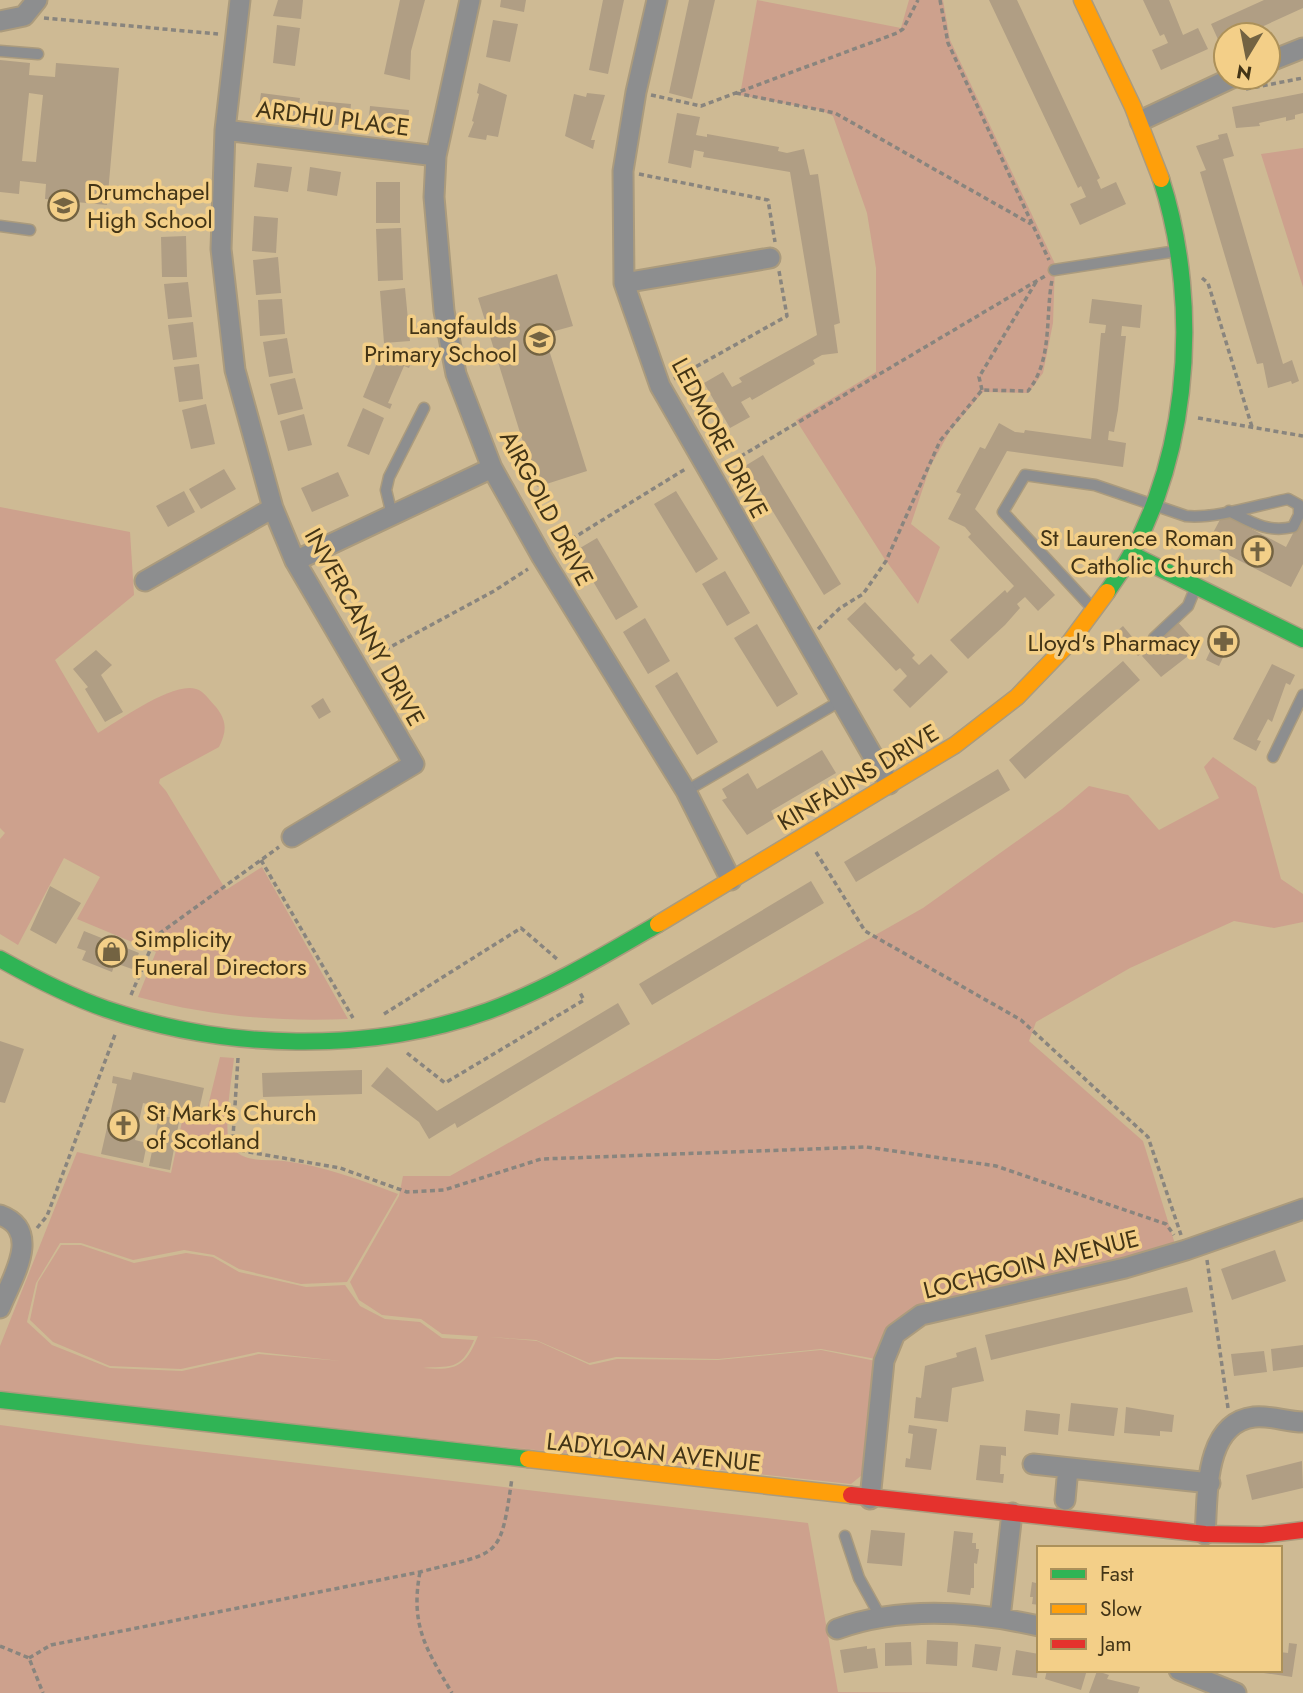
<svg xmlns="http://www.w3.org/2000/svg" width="1303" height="1693" viewBox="0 0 1303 1693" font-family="Jost,sans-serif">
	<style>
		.green { fill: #cda18d }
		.building { fill: #b09e84; fill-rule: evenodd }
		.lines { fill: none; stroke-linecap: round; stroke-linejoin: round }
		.lane-casing { stroke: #ab9b7d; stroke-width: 13 }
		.street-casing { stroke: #ab9b7d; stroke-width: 23 }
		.fast-casing { stroke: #ab9b7d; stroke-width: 19 }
		.slow-casing { stroke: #ab9b7d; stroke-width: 19 }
		.jam-casing { stroke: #ab9b7d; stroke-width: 19 }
		.path { stroke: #89857e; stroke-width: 3.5; stroke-dasharray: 5 3.5; stroke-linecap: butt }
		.lane { stroke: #8d8e8f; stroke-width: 10 }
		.street { stroke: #8d8e8f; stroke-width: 19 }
		.fast { stroke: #30b455; stroke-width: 16 }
		.slow { stroke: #ff9f0a; stroke-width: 16 }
		.jam { stroke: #e5322d; stroke-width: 16 }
		.labels { text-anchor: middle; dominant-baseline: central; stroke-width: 7; stroke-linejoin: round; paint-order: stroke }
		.street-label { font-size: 24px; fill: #423416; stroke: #f3cf88 }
		.poi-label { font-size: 24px; fill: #423416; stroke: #f3cf88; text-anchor: start }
	</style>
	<rect width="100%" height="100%" fill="#ceba94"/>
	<path class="green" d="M757 0 901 28 909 0H943L950 40 1055 264 1053 323 1043 373 1028 393 983 392 950 431 930 467 911 524 940 547 918 604 884 558 796 420 876 372V268L867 213 833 116 820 110 740 95Z
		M1303 148V287L1261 154Z
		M0 507 130 532 134 595 55 660 98 733C118 721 174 681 196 689 204 691 210 701 216 707 227 721 227 731 219 747L160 779 159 783 166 791 226 890 262 867 348 1019C276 1022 208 1016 138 997L156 952 77 919 100 877 64 858 18 945 0 934V839L5 833 0 828Z
		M1213 757 1256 787 1281 879 1303 894V922L1274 928 1234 921 1130 968 1036 1022 1029 1041 1143 1141 1175 1244 1119 1260 913 1307C893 1322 883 1335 876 1359L821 1349 718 1359 616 1357 589 1363 536 1340 442 1334 421 1319 382 1315 359 1300 350 1282 399 1196 403 1176H450L923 908 1062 809 1089 786 1128 795 1159 830 1219 798 1204 767Z
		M220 1057 234 1058C232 1077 223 1129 230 1144 241 1164 266 1159 284 1161 324 1166 361 1180 398 1194L347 1282 301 1284 239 1269 214 1255 184 1250 133 1260 81 1243H60L36 1283 27 1322 52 1345 110 1368 182 1371 259 1354 341 1361 258 1352 181 1369 110 1366 53 1342 30 1320 38 1282 61 1245H81L134 1263 186 1253 213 1257 239 1272 306 1287 345 1285 360 1306 385 1319 420 1322 442 1338 474 1340C460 1373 448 1365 423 1368 455 1371 466 1367 478 1336L537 1341 590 1365 617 1359 718 1360 821 1350 876 1361 862 1475 851 1484 0 1392V1346L77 1152 171 1173 184 1112 199 1115 207 1110Z
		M0 1425 138 1444 808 1523 838 1692 962 1693H0Z"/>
	<path class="building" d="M278 0H303L301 19 273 16Z
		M400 0H425L411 51 410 80 384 74Z
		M501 0H526L524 12 500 7Z
		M603 0H624L608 74 589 70Z
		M689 0H715L692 99 669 93Z
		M989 0H1017L1100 178 1097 180 1101 189 1116 182 1126 204 1080 225 1070 204 1086 197 1081 186 1078 188Z
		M1143 0H1169L1183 35 1198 28 1208 49 1161 70 1152 50 1168 43 1164 34 1160 36Z
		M1264 0H1303V8L1244 35H1226V43L1221 46 1211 24Z
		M493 20 518 24 510 62 486 57Z
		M277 25 300 28 295 66 273 63Z
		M0 60 30 63 29 75 55 77 56 63 119 68 107 205 45 199 46 184 20 181 19 194 0 192ZM29 93 43 95 36 162 22 161Z
		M479 83 507 95 498 137 487 135 486 140 468 137 474 122 472 121 479 94 477 93Z
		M261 93 300 98 297 121 258 114Z
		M587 93 605 95 591 140H595L593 149 565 136 574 94 586 97Z
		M1303 93V113L1295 115V119L1286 121V117L1259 123 1260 126 1236 128 1232 107Z
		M318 101 351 104 349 126 316 123Z
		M370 106 409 110 407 131 368 129Z
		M677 113 700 117 696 135 707 137V134L779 147 778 151 787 153 804 149 810 175 818 174 840 323 834 325 838 353 822 355 813 360 815 364 752 400 750 397 741 402 750 417 730 428 704 383 723 372 732 387 742 382 739 378 817 335 790 172 703 157 704 152 694 150 691 168 668 163Z
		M1227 133 1234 156 1223 159 1283 364 1292 360 1299 381 1292 384 1291 381 1268 388 1263 363 1257 364 1200 172 1206 170 1196 146 1219 139 1218 135Z
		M257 163 292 167 288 192 254 187Z
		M310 167 341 172 337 196 307 191Z
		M376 182H400V223H376Z
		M254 216 278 218 276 253 252 251Z
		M401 228 403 280 378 281 376 229Z
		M186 236 187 277H162L161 237Z
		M278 257 281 293 256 295 253 260Z
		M557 274 573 326 544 334 587 471 537 487 478 298Z
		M188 282 192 317 168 319 164 284Z
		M405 288 410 341 384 343 380 291Z
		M282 299 285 334 260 336 258 300Z
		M1092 299 1142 305 1140 328 1122 326 1121 336H1126L1118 410 1114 432 1109 431 1108 440 1126 443 1123 467 1007 451 975 509 1055 595 1038 611 1025 597 1017 604 1020 608 1005 625 968 659 950 640 1005 590 1007 593 1014 586 968 537 971 534 965 527 948 519 961 494 956 492 980 447 985 449 999 423 1015 432 1024 433 1025 430 1091 439 1101 333H1105L1106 325 1089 323Z
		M193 322 197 357 173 360 168 325Z
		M287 338 293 373 269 377 263 342Z
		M382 351 412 360 409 368 404 366 388 403 392 404 390 409 363 397Z
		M199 364 203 399 179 402 174 367Z
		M295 378 303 409 278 415 270 384Z
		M206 404 215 444 191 449 182 410Z
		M363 408 384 418 369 455 347 446Z
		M304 414 312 445 288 451 280 421Z
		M763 455 841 584 824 595 745 466Z
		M224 469 236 489 201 509 189 489Z
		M338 472 349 496 312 512 301 488Z
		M184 491 195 512 168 527 156 506Z
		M676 491 718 559 696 573 654 504Z
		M1223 514 1286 547 1303 514V564L1291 587 1207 544Z
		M597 538 638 607 616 620 575 551Z
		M725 571 750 613 727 626 702 584Z
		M865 602 915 655 912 658 919 665 931 654 948 672 910 708 893 690 907 676 900 668 896 671 847 619Z
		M645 618 670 661 648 674 623 632Z
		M1176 620 1193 639 1182 650 1188 656 1161 677 1142 656Z
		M757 624 798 694 777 707 734 638Z
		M1123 626 1144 651 1138 656 1116 632Z
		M1216 638 1229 645 1219 666 1206 660Z
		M96 650 112 665 101 675 123 712 105 722 85 689 88 687 73 669Z
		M1123 661 1140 680 1025 779 1009 760Z
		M1272 664 1295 675 1290 685 1286 683 1272 722 1268 719 1257 740 1261 741 1256 751 1233 739Z
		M677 672 718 742 697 755 655 686Z
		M323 698 331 712 319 719 311 706Z
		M822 750 836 773 771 811 775 818 747 835 722 800 727 798 722 789 748 773 757 789Z
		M998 769 1010 790 856 882 844 862Z
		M811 881 824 903 652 1005 639 984Z
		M50 886 81 903 56 944 30 930Z
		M84 931 139 953 132 969 115 963 112 972 82 960 86 951 77 948Z
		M618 1003 630 1024 457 1128 455 1123 429 1139 419 1122 371 1086 387 1067 437 1111Z
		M0 1041 24 1049 5 1103 0 1102Z
		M362 1070V1094L263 1097 262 1073Z
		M133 1072 204 1088 199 1110 183 1106 182 1112 143 1103 135 1140 147 1143 143 1163 101 1154 117 1084 112 1083 113 1076 131 1080Z
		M173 1114 178 1115 179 1122 170 1170 149 1166 159 1117H173Z
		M1275 1250 1286 1281 1232 1300 1221 1269Z
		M1187 1287 1193 1312 991 1360 985 1335Z
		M1303 1345V1367L1273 1371 1271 1349Z
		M976 1347 984 1381 952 1388 948 1422 914 1418 916 1397 921 1398 925 1366 957 1357 956 1353Z
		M1264 1351 1267 1372 1234 1376 1231 1354Z
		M1071 1403 1118 1408 1114 1436 1068 1431Z
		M1126 1407 1174 1415 1172 1432 1160 1431V1436L1124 1433Z
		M1026 1410 1060 1414 1058 1435 1024 1431Z
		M909 1425 937 1429 931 1470 905 1467 906 1458 910 1459 913 1434 908 1433Z
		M980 1445 1006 1447V1456L1001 1455 1000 1474H1004L1003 1483 976 1480Z
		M1302 1461 1303 1488 1252 1500 1246 1475Z
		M871 1530 905 1533 902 1566 867 1563Z
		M954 1531 973 1533 972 1543H976V1549H979L977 1564 974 1563V1588H971L970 1595 947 1592Z
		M1036 1576 1039 1577V1605L1032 1604 1033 1597H1030L1032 1582 1036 1583Z
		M927 1640 958 1642 957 1666 926 1664Z
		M911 1642 912 1665 885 1666V1643Z
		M1289 1643 1297 1644 1292 1677 1257 1672 1280 1670V1652L1288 1653Z
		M975 1644 1001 1647 997 1671 972 1667Z
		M867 1646V1649L875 1648 878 1668 844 1673 840 1650Z
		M1016 1650 1039 1654 1037 1678 1012 1675Z
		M1047 1670H1087L1081 1690 1045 1679Z
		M1097 1671 1109 1675 1107 1679 1140 1687 1138 1693H1089Z"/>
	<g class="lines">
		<defs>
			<path id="lane" d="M0 51 38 54
				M0 226 30 230
				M1054 270 1177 251
				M392 515 386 490 389 477 424 408
				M1093 609 1003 512 1025 475 1095 485 1186 516C1215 519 1258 505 1288 499L1299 505V515L1293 527C1267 533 1251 522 1229 511
				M1154 638 1188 606 1195 589
				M1273 757 1303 695
				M686 791 842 700
				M845 1536 859 1578 880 1616"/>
			<path id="street" d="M240 0 225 130 221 249 235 370 273 508 295 561 414 764 292 837
				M470 0 436 156 434 197 444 311 456 374 492 468 542 557 686 791 731 880
				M657 0 636 92 623 171 624 283 660 386 889 784
				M0 21 24 16 37 0
				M1268 62 1303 48
				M1140 121 1234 77
				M225 130 436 156
				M624 283 770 258
				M295 561 492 468
				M145 581 273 508
				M0 1215C43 1231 12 1278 0 1308
				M1033 1464 1210 1483
				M870 1499 884 1361 895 1334 921 1315 1125 1268 1186 1250 1303 1209
				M1065 1500 1068 1468
				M1205 1534C1208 1497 1203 1423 1254 1417 1270 1415 1287 1422 1303 1422
				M1000 1618 1012 1513
				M837 1629C901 1606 972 1611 1039 1626
				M1179 1670 1236 1693"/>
			<path id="fast" d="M1131 554 1303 639
				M1107 592C1190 479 1203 309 1161 179
				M0 959C34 978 69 996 106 1009 225 1050 368 1054 488 1011 548 989 603 956 658 924
				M0 1400 528 1459"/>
			<path id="slow" d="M1082 0 1133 107 1161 179
				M658 924 955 745 1017 697 1070 642 1107 592
				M528 1459 851 1495"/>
			<path id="jam" d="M851 1495 1205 1534 1262 1535 1303 1530"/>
		</defs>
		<use href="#lane" class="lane-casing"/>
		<use href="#street" class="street-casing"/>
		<use href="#fast" class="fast-casing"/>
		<use href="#slow" class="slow-casing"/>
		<use href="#jam" class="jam-casing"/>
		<path class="path" d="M940 0 948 43 1049 260
			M44 18 218 34
			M1246 89 1303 78
			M736 93 835 113 1031 224
			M651 95 701 106 897 33 903 29 918 0
			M639 174 768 200 775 242
			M1202 278 1208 283 1252 427
			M674 379 787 316 779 271
			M982 390 979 377 1036 282
			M1198 418 1303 436
			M726 465 1045 276
			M557 548 687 468
			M818 629 840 608 863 594 886 561 940 441 982 390 1028 391C1053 360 1045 317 1052 280
			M370 658 494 591 528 569
			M816 852 865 931 1021 1020 1148 1137 1181 1235
			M261 860 353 1018
			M131 995 156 936 279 847
			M384 1014 521 928 557 959
			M407 1053 445 1083 584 1000 579 991
			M238 1058 233 1137 243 1151 340 1168 407 1192 444 1190 541 1159 866 1147 996 1166 1166 1224 1174 1235
			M37 1228 47 1216 116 1032
			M1207 1260 1228 1408
			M420 1572C410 1625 426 1649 452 1693
			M0 1646 29 1658 43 1693
			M29 1658 51 1645 420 1572C500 1551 500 1562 512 1478"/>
		<use href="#lane" class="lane"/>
		<use href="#street" class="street"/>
		<use href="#fast" class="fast"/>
		<use href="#slow" class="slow"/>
		<use href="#jam" class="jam"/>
	</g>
	<defs>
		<symbol id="school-ring" viewBox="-11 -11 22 22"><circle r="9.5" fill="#f3cf88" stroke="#736342" stroke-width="1.5"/><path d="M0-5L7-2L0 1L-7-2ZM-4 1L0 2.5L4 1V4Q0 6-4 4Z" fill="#736342"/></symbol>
		<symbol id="church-ring" viewBox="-11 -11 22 22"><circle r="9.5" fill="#f3cf88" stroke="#736342" stroke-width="1.5"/><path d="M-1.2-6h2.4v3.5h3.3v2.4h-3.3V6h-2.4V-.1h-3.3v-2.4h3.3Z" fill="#736342"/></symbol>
		<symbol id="pharmacy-ring" viewBox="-11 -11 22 22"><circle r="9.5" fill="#f3cf88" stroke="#736342" stroke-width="1.5"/><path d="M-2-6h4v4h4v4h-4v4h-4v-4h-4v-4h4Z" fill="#736342"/></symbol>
		<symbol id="shop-ring" viewBox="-11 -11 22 22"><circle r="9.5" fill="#f3cf88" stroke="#736342" stroke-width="1.5"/><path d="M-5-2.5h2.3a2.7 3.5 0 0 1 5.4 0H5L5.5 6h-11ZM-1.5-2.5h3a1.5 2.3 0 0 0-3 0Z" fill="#736342"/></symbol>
	</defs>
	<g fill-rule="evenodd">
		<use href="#school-ring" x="46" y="188" width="35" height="35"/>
		<use href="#school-ring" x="522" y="322" width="35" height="35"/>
		<use href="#church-ring" x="1240" y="534" width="35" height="35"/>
		<use href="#pharmacy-ring" x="1206" y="624" width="35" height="35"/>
		<use href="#shop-ring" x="94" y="934" width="35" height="35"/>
		<use href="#church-ring" x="106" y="1108" width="35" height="35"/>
	</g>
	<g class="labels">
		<g class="street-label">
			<text transform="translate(333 118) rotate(7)">ARDHU PLACE</text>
			<text transform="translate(720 438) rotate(62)">LEDMORE DRIVE</text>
			<text transform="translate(547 508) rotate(62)">AIRGOLD DRIVE</text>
			<text transform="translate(365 627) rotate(61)">INVERCANNY DRIVE</text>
			<text transform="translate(858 777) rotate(-31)">KINFAUNS DRIVE</text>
			<text transform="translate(1031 1264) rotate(-14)">LOCHGOIN AVENUE</text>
			<text transform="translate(654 1452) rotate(6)">LADYLOAN AVENUE</text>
		</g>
		<g class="poi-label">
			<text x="87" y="191">Drumchapel<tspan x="87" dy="28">High School</tspan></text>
			<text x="517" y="325" text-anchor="end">Langfaulds<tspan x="517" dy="28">Primary School</tspan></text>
			<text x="1234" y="537" text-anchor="end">St Laurence Roman<tspan x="1234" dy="28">Catholic Church</tspan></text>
			<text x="1200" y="642" text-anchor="end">Lloyd's Pharmacy</text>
			<text x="134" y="938">Simplicity<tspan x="134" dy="28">Funeral Directors</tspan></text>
			<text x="146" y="1112">St Mark's Church<tspan x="146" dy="28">of Scotland</tspan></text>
		</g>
	</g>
	<rect x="1037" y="1546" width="245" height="126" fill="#f3cf88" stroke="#ac915a" stroke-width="2"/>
	<rect x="1051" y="1569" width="35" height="10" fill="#30b455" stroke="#ac915a" stroke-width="2"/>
	<text x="1100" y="1581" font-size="21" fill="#423416">Fast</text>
	<rect x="1051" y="1604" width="35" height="10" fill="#ff9f0a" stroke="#ac915a" stroke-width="2"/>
	<text x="1100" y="1616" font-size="21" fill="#423416">Slow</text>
	<rect x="1051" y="1639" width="35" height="10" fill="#e5322d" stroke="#ac915a" stroke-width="2"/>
	<text x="1100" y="1651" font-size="21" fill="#423416">Jam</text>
	<g transform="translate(1247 56) rotate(190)"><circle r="33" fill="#f3cf88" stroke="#ac915a" stroke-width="2"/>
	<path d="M0-5L12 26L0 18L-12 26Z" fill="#736342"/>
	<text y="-10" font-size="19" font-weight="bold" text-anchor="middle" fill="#423416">N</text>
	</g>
</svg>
